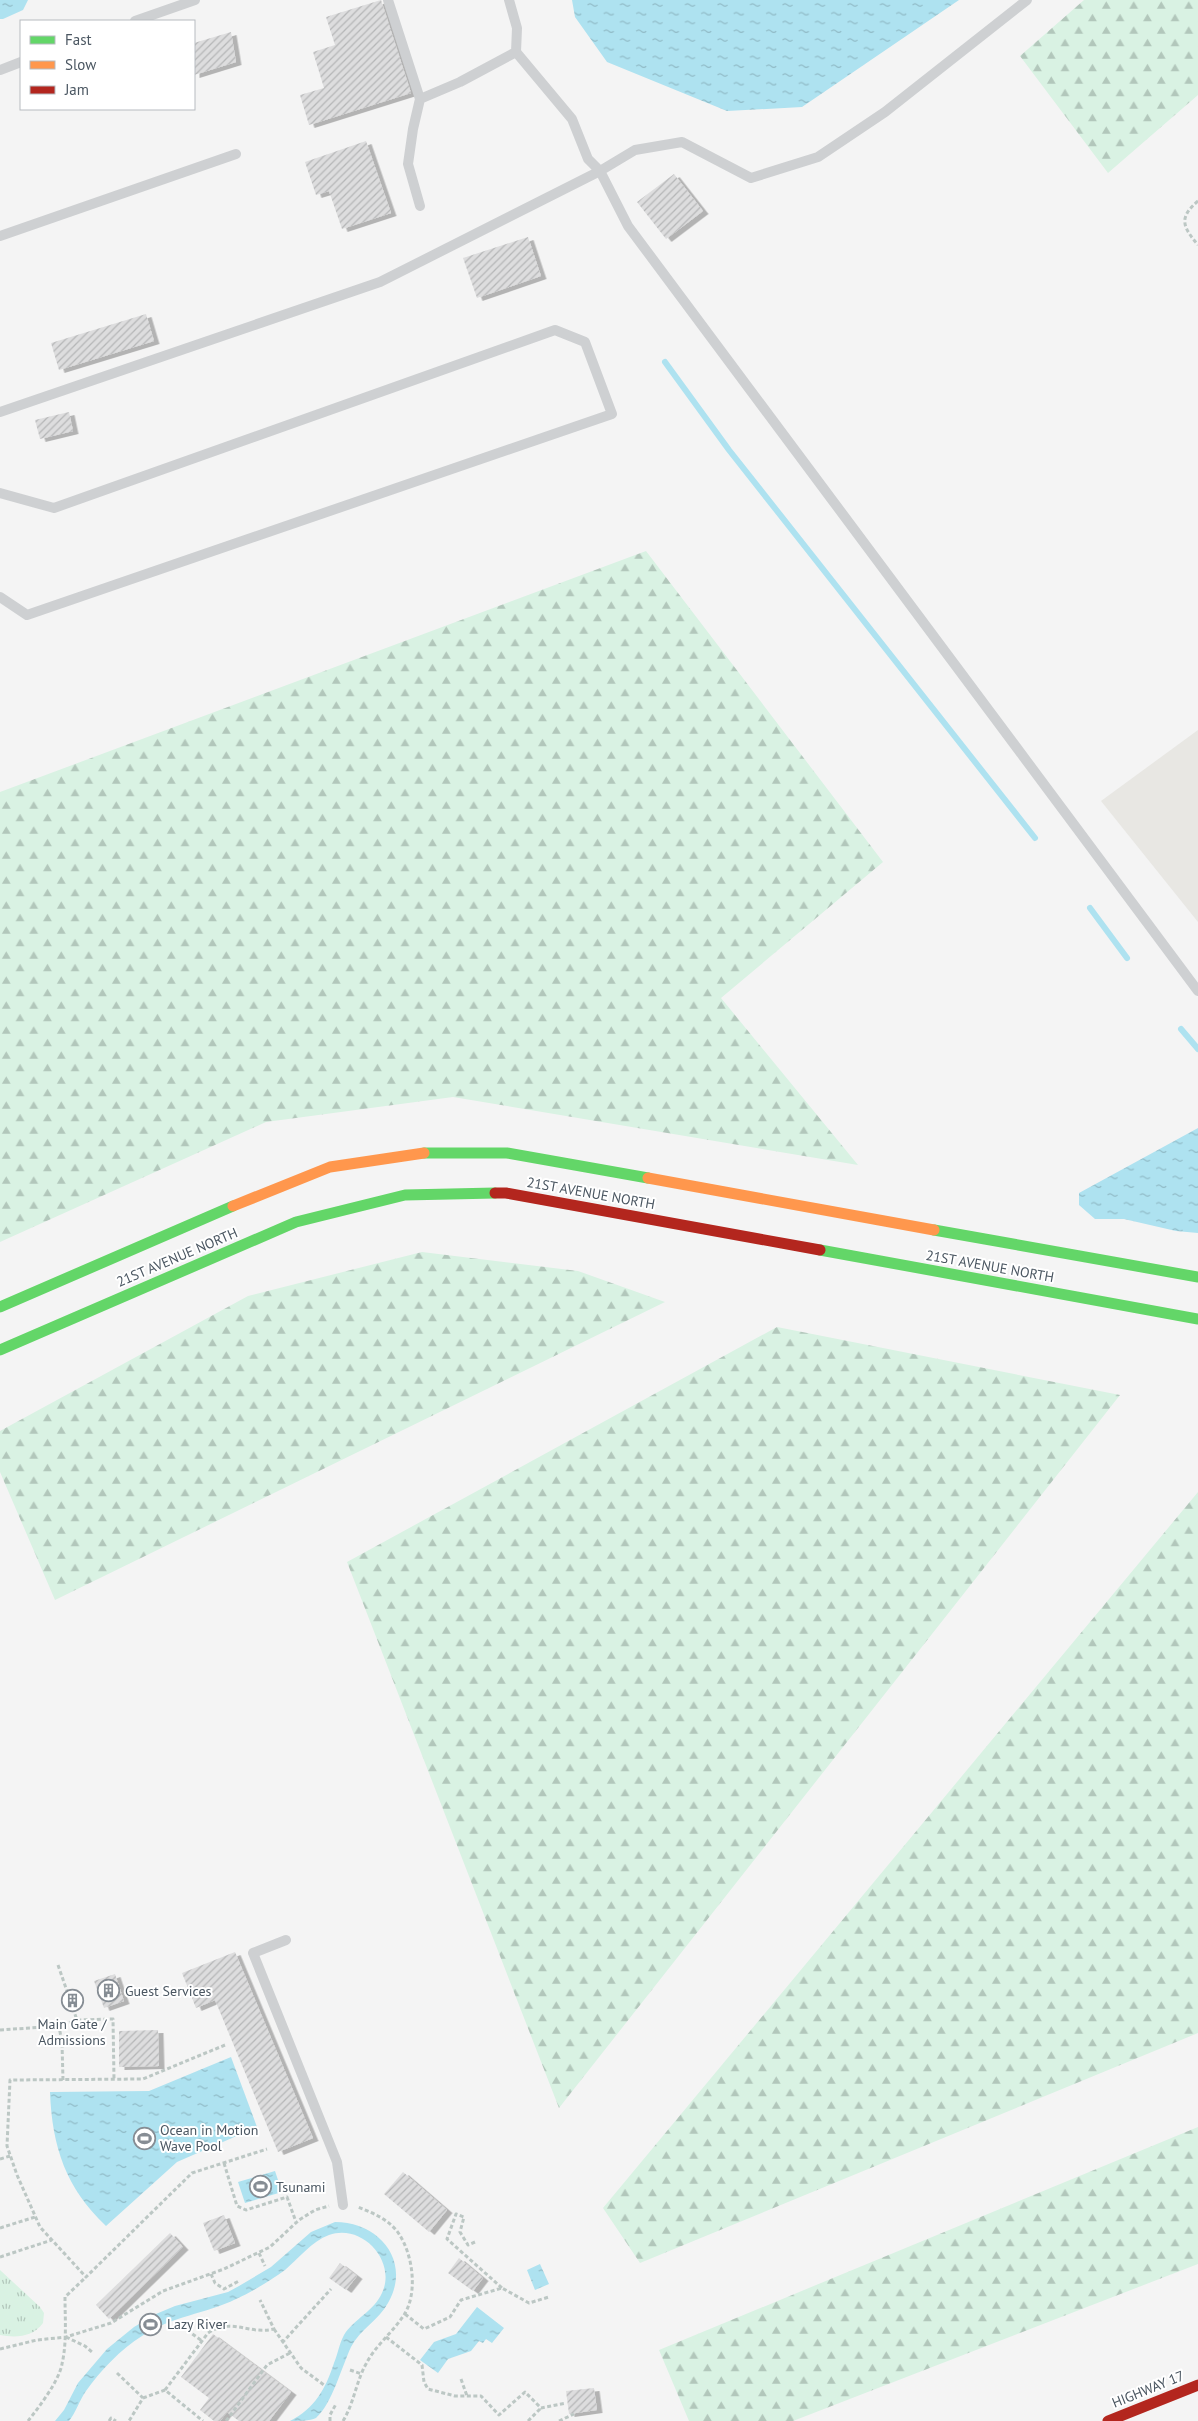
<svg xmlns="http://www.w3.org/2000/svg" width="1198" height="2421" viewBox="0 0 1198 2421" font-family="'PT Sans',sans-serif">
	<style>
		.commercial { fill: #e8e7e3 }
		.forest { fill: url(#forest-firs) }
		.park { fill: url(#park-tufts) }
		.water { fill: url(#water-ripples) }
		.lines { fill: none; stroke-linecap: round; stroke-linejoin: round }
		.stream { stroke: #aee2f0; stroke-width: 6 }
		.building { fill: url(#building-hatch); filter: url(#shadow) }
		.path { stroke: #bcc7c4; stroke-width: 3; stroke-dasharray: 4 2.5; stroke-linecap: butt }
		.lane { stroke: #ced0d2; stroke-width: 10 }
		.fast { stroke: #63d668; stroke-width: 11 }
		.slow { stroke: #ff974d; stroke-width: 11 }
		.jam { stroke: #b3261e; stroke-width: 11 }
		.labels { text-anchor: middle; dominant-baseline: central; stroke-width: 4; stroke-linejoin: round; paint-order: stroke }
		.street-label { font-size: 14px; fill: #4a5661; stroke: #fff }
		.poi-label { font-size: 14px; fill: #4a5661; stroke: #fff; text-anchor: start }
	</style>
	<defs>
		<pattern id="forest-firs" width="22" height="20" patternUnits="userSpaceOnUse" patternTransform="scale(1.25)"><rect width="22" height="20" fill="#d9f2e3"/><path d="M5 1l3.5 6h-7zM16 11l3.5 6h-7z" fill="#b2c7bb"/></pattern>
		<pattern id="park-tufts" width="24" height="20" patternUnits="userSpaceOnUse" patternTransform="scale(1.25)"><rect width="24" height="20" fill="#d9f2e3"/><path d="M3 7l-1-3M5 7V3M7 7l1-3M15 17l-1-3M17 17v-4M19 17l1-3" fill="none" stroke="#b2c7bb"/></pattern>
		<pattern id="water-ripples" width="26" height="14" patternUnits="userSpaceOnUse" patternTransform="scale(1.25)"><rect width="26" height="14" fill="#aee2f0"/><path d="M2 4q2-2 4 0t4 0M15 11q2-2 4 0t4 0" fill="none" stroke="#90bac6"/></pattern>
		<pattern id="building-hatch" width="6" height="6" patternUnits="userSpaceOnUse" patternTransform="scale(1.25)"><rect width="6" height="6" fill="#ddddde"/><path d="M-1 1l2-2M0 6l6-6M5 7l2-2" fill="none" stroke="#b5b6b7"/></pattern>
		<filter id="shadow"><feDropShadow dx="5.5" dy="3" stdDeviation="0" flood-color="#0004"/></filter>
	</defs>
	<rect width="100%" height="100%" fill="#f4f4f4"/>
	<path class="commercial" d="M1198 730V922L1101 801Z"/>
	<path class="forest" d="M1084 0H1198V95L1108 173 1020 56Z
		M646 551 883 862 721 998 858 1165 453 1097 266 1122 0 1242V792Z
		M422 1252 578 1271 665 1302 55 1600 0 1472V1431L248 1296Z
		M777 1327 1120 1395 559 2108 347 1562Z
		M1198 1492V2033L640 2263 603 2208Z
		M1198 2127V2264L793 2421H689L659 2350Z"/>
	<path class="park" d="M0 2270 40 2307 44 2313 43 2323C33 2337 16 2338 0 2335Z"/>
	<path class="water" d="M0 0H28L23 10 3 19H0Z
		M572 0H959L802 107 727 111 607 62 575 17Z
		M1198 1128V1233L1176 1231 1124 1219H1095L1079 1205V1193Z
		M231 2057 257 2127 177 2162 106 2226C66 2188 52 2147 50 2092L149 2091Z
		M275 2171 282 2192 245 2203 238 2182Z
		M335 2222C379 2222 412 2261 388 2303 379 2320 360 2329 351 2347 342 2366 332 2404 316 2418 310 2421 298 2421 290 2421 315 2408 325 2390 334 2363 338 2354 339 2344 344 2335 354 2319 374 2311 382 2293 397 2261 362 2223 329 2235 312 2241 298 2259 285 2270 270 2281 253 2291 236 2299 206 2314 171 2316 142 2336 121 2349 100 2371 86 2391 79 2401 76 2412 69 2421H55L64 2410 78 2383 107 2349 134 2327 156 2314 175 2306 228 2292 239 2286 271 2267 311 2232Z
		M540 2264 549 2284 535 2290 527 2270Z
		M477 2307 504 2328 492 2343 486 2339 483 2343 479 2341 471 2351 448 2359 438 2373 420 2360 434 2342 456 2334Z"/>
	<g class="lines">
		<path class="stream" d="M665 362 729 450 1035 838
			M1090 908 1127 958
			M1181 1029 1198 1049"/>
	</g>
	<path class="building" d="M381 0 411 93 309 125 300 95 324 88 313 52 335 45 326 17Z
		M231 32 236 62 194 75V43Z
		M366 141 391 213 342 229 329 191 316 195 305 162Z
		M674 174 703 211 666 239 637 202Z
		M528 237 541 276 477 298 463 258Z
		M146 314 154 341 59 370 51 343Z
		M69 412 73 431 40 439 35 420Z
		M235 1952 313 2138 278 2152 215 2000 196 2008 182 1973Z
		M115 1974 124 2001 104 2008 94 1981Z
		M158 2030 159 2066 119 2067V2031Z
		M403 2172 447 2210 429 2232 384 2194Z
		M224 2215 235 2243 214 2251 203 2223Z
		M170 2233 183 2247 109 2319 96 2305Z
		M459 2258 483 2278 473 2291 448 2273Z
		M340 2263 357 2276 346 2290 329 2278Z
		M213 2334 291 2392 269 2421H239L227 2412 220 2421H214L200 2410 209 2398 181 2377Z
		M594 2388 597 2410 569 2414 566 2391Z"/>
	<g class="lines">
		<path class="path" d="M1198 201C1178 218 1183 227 1198 245
			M58 1965 77 2020 113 2019 114 2079
			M0 2030 59 2026
			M225 2045 143 2079 10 2080 7 2146 17 2175 40 2227 86 2277 192 2173 267 2149
			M63 2080 62 2043 59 2026 77 2020
			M0 2159 10 2156
			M224 2163 237 2206 246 2210 287 2197 296 2222
			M0 2228 35 2217
			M475 2242 468 2245 460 2232 464 2217 456 2214 447 2239 502 2288
			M259 2253 265 2266
			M0 2257 52 2240
			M211 2274 215 2283 224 2289 239 2281
			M405 2314 424 2329 450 2317 461 2300 502 2288 529 2303 549 2297
			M185 2324 187 2330 202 2341
			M274 2329 301 2368 324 2385
			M66 2337 85 2346 92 2352
			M386 2337 422 2365 424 2382 428 2389 455 2396H481L499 2415 525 2392 541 2408 566 2403
			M282 2343 331 2289
			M0 2349 37 2340 66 2337 111 2323 163 2291 224 2269 270 2247 299 2220 315 2210 329 2206
			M350 2370 362 2374
			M117 2373 143 2398 129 2421
			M461 2379 467 2396
			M165 2390 208 2333C232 2317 248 2335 274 2329L260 2300
			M143 2398 165 2390 203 2421
			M28 2421C39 2407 59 2381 62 2364 67 2342 65 2319 65 2297L86 2277
			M109 2421 111 2418 116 2421
			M226 2421 267 2365 290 2353
			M330 2421V2415L336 2404
			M343 2421C354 2403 356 2382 366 2364 375 2346 393 2332 404 2315 418 2293 413 2255 399 2234 390 2220 373 2213 358 2207
			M528 2421 541 2408
			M559 2421 574 2414"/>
		<path class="lane" d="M388 0 420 99 413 129 408 164 420 206
			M509 0 517 28 516 52 572 119 588 159 600 171 628 226 1198 991
			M135 21 195 0
			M0 70 21 62
			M420 99 460 82 516 52
			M0 236 236 154
			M0 412 380 282 600 171 635 150 682 142 751 178 818 157 885 112 1027 0
			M0 493 54 508 555 330 585 342 612 414 27 615 0 597
			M286 1940 253 1953 337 2162 343 2205"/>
		<path class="fast" d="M424 1153H507L648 1178
			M934 1230 1198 1277
			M820 1250 1198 1319
			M0 1307 233 1206
			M0 1350 296 1222 405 1195 495 1193"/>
		<path class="slow" d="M648 1178 934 1230
			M233 1206 330 1167 424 1153"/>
		<path class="jam" d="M495 1193H506L820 1250
			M1108 2421 1198 2385"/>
	</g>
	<defs>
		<symbol id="building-ring" viewBox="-11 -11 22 22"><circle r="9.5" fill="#fff" stroke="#868d94" stroke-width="1.5"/><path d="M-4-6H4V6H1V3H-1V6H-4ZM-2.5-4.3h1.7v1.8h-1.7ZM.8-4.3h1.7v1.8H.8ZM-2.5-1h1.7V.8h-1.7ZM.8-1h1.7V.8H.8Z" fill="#868d94"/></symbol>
		<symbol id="stadium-ring" viewBox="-11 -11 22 22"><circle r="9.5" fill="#fff" stroke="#868d94" stroke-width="1.5"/><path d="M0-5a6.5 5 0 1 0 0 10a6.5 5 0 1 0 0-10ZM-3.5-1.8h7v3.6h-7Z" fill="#868d94"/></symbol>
	</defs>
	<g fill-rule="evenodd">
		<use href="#building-ring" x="96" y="1978" width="25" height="25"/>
		<use href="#building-ring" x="60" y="1988" width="25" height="25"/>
		<use href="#stadium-ring" x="132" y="2126" width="25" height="25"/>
		<use href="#stadium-ring" x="248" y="2174" width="25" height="25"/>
		<use href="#stadium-ring" x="138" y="2312" width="25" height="25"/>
	</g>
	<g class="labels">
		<g class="street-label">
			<text transform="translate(591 1193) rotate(10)">21ST AVENUE NORTH</text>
			<text transform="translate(177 1257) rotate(-23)">21ST AVENUE NORTH</text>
			<text transform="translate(990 1266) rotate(10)">21ST AVENUE NORTH</text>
			<text transform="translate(1148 2389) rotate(-22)">HIGHWAY 17</text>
		</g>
		<g class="poi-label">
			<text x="125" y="1991">Guest Services</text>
			<text x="72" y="2024" text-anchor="middle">Main Gate /<tspan x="72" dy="16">Admissions</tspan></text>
			<text x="160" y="2130">Ocean in Motion<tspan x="160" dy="16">Wave Pool</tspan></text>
			<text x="276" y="2187">Tsunami</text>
			<text x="167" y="2324">Lazy River</text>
		</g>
	</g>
	<rect x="20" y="20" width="175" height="90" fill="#ffffff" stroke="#b7bbc0"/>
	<rect x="30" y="36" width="25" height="8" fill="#63d668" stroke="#b7bbc0"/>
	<text x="65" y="45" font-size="15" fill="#4a5661">Fast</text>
	<rect x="30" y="61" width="25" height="8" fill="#ff974d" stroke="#b7bbc0"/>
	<text x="65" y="70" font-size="15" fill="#4a5661">Slow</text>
	<rect x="30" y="86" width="25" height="8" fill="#b3261e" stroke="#b7bbc0"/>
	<text x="65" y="95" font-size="15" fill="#4a5661">Jam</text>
</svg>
